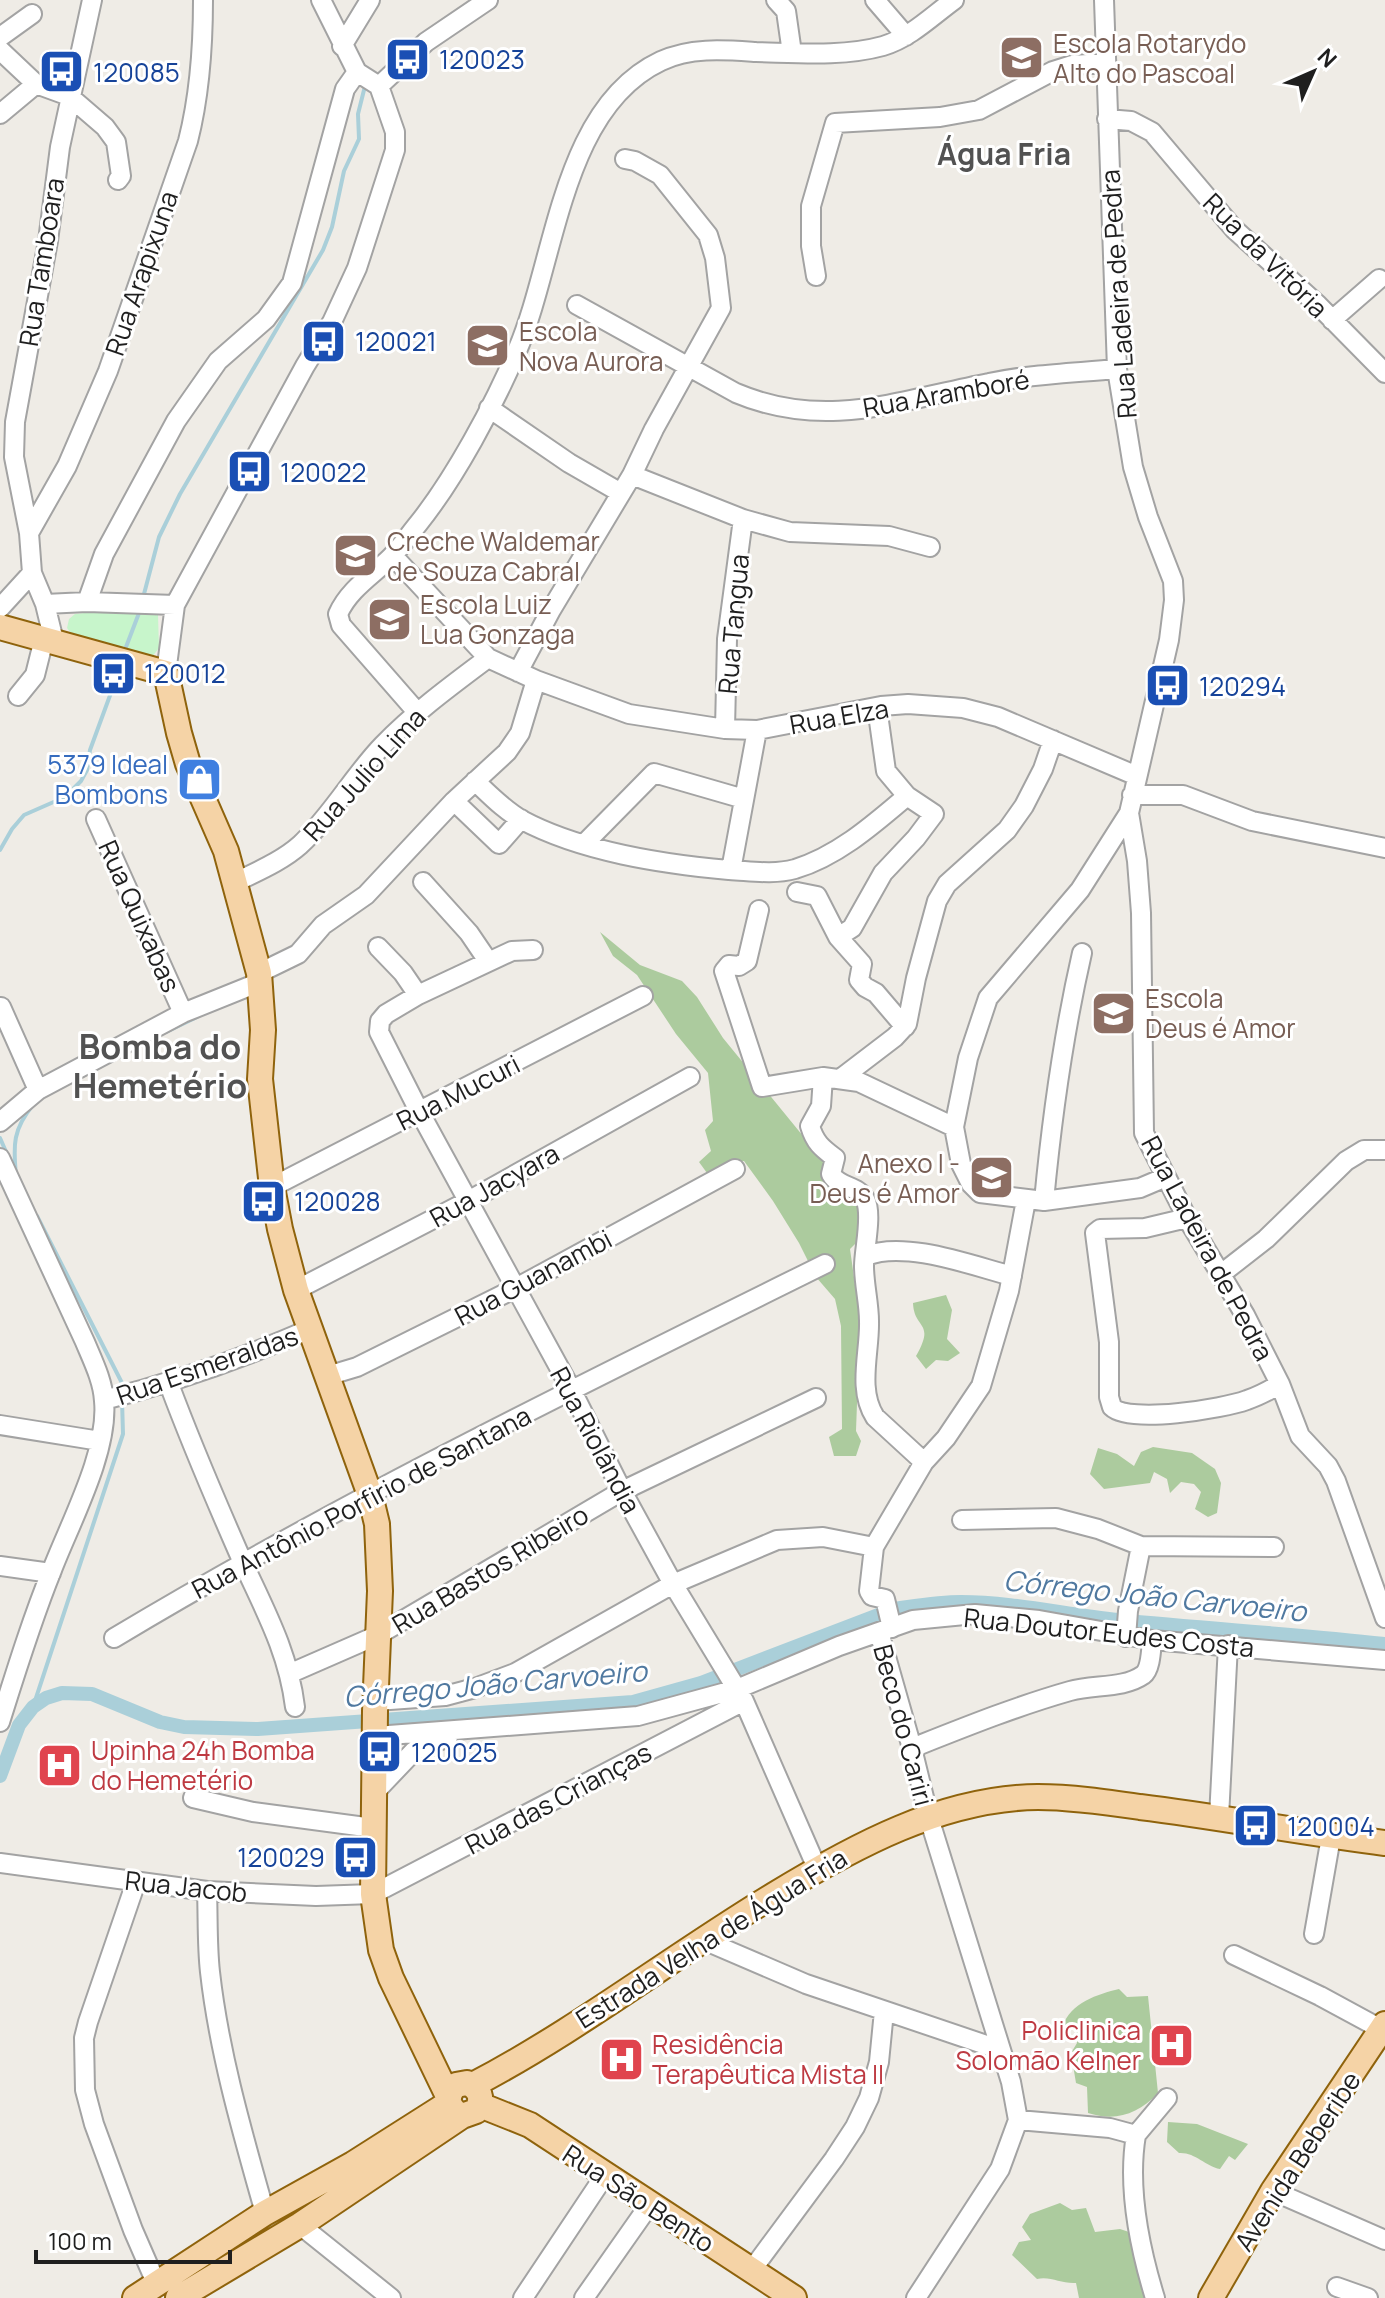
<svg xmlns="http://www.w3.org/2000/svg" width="1385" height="2298" viewBox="0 0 1385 2298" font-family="Manrope,sans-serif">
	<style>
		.forest { fill: #accb9e }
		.park { fill: #c7f5cb }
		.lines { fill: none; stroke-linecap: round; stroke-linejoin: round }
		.stream { stroke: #aacfd9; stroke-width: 4 }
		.canal { stroke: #aacfd9; stroke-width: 14 }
		.minor-casing { stroke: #a3a3a3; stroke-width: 22 }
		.major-casing { stroke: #8f630c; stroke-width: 28 }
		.minor { stroke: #fff; stroke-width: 18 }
		.major { stroke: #f5d3a6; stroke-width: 24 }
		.labels { text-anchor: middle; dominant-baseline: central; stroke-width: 6; stroke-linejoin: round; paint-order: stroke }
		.education-label { font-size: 26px; fill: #785e54; stroke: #fff; text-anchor: start }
		.transit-label { font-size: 26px; fill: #164399; stroke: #fff; text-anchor: start }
		.street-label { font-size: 26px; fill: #1f1f1f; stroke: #fff }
		.shop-label { font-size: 26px; fill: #366cbe; stroke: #fff; text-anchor: end }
		.health-label { font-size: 26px; fill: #be3a42; stroke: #fff; text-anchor: start }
		.water-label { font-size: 28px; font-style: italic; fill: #5079a0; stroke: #fff }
		.quarter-label { font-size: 30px; font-weight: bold; fill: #525252; stroke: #fff }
		.district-label { font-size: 34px; font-weight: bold; fill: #525252; stroke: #fff }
	</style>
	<rect width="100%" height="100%" fill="#efece6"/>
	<path class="forest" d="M600 932 640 965 682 981 697 997 723 1038 825 1163 870 1210 865 1234 850 1249 860 1320 856 1431 861 1441 856 1456H834L829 1437 842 1429 841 1326 835 1299 816 1277 799 1243 773 1201 744 1161 730 1162 707 1173 699 1162 711 1151 705 1130 713 1121 708 1073 676 1034 637 975 613 956Z
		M946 1295 952 1310 947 1339 960 1353 948 1361 936 1360 926 1369 916 1356C936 1321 914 1330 913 1303Z
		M1153 1447 1192 1453 1215 1469 1221 1483 1217 1513 1208 1517 1195 1509 1201 1492 1194 1484 1181 1482 1170 1493 1167 1479 1154 1472 1150 1483 1104 1489 1090 1474 1098 1448 1117 1454 1134 1466 1141 1452Z
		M1119 1989 1127 1997 1148 1996 1158 2093C1138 2114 1116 2122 1088 2113L1087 2087 1076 2083 1071 2053 1077 2043 1076 2031 1063 2026C1070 2003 1098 1994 1119 1989Z
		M1168 2122 1197 2124 1248 2144 1235 2160 1229 2156 1220 2169C1205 2166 1195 2152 1179 2153L1167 2142Z
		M1060 2203 1072 2210 1086 2208 1095 2232 1120 2229 1132 2233 1155 2298H1079L1076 2283C1061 2284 1051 2276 1037 2279L1012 2255 1019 2242 1031 2240 1022 2227 1030 2214Z"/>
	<path class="park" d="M121 609 158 615 159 648 152 657C132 653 77 644 67 628L69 619 75 614Z"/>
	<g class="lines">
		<path class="stream" d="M144 594 159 537 180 494 323 250 332 227 344 171 359 139 358 114 365 86
			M126 647 139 613
			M0 850 12 829 24 815 65 797 81 781 87 770 90 750 112 690
			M166 1032 197 1017
			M0 1138 7 1154
			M16 1175C13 1145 13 1129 33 1105
			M37 1216 122 1383V1391
			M33 1707 123 1434 122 1400"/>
		<path class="canal" d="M0 1776 19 1725 33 1707 46 1698 62 1693 92 1694 160 1722 184 1727 258 1729 633 1702 701 1683 894 1609C916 1606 939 1602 961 1602 1014 1602 1066 1615 1118 1620 1207 1629 1296 1634 1385 1644"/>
		<defs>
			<path id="minor" d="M776 0 786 11 792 53
				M875 0 906 36
				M1104 0 1117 369 1133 467 1148 517 1173 581 1174 600 1169 640 1129 813 1137 861 1141 913 1144 1133 1187 1218 1245 1315 1280 1384 1300 1436 1328 1466 1336 1481 1385 1618
				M0 37 32 14
				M342 46 370 0
				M0 50 36 84 69 96 105 127 116 142 121 176 118 180
				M379 86 426 42 488 0
				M0 114 36 84
				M1107 119 1131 121 1152 132 1234 229 1318 305 1385 373
				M816 276 811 246V206L835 123 940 117 979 110 1053 71 1072 65 1106 63
				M577 305 736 393C826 431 900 400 989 383 1031 374 1075 373 1117 369
				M1332 320 1379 279
				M489 408 569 463 621 493
				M632 475 743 519 790 532 889 536 930 547
				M29 533 67 466 108 371 188 141C200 94 203 48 203 0
				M393 556 488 658 536 680 629 714 725 729 757 730 881 706 908 704 963 708 998 717 1137 776
				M87 602 104 554 176 421 218 361 266 319 292 283 345 89 357 72
				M45 604 87 602 175 605
				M0 608 32 573
				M54 641 45 604 32 573 29 533 14 457 15 422 48 241 60 147 92 0
				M518 672 551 610 632 475 654 429 721 308 715 258 708 235 660 175 635 161 625 159
				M166 673 175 605 305 366 332 322 357 268 395 150V132L379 86 357 72 321 0
				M18 696 35 675 44 639
				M417 712 341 625 338 614C349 589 373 575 391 557 401 547 409 535 418 524 455 478 494 405 517 351 556 261 561 108 661 61 691 47 725 50 756 52 798 53 843 57 883 46 910 38 932 16 954 0
				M725 729 727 639 743 519
				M475 781C490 795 504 810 522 820 582 852 662 864 729 870 751 871 773 875 795 869 838 856 874 824 907 796
				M1132 795H1183L1252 821 1385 848
				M454 801 499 844 521 819
				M1129 813 1080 890 988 998 968 1058 954 1127 961 1164 971 1184 980 1193 1044 1201 1140 1188 1166 1177
				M96 819 183 1013
				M585 843 654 773 744 799
				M731 870 757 730
				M236 882C258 871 282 861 300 845 332 815 353 776 383 745 415 712 452 685 488 658
				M423 882 469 933 488 961
				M797 892 817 896 838 937 862 964 859 980 865 987 876 993 905 1027
				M759 910 747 961 739 966 729 965 724 971 762 1087 823 1077 859 1082 954 1127
				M838 937 852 928 883 873 916 838 934 814 907 796 886 771 877 707
				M378 947 403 973 418 995
				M533 950 512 951 418 995 386 1014 380 1021 379 1032 419 1111 572 1391 622 1491 673 1584 744 1701 817 1868
				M259 973 298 954 323 925 366 895 454 801 507 752 520 733 536 680
				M1 1007 38 1090
				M823 1077 821 1106 810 1126C815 1143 822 1148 835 1158L831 1174C839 1188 858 1185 865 1199 873 1214 864 1249 864 1266 864 1284 869 1303 869 1321 870 1352 857 1389 875 1417L924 1462
				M840 1079 895 1037 907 1024 916 978 937 901 947 884 1007 830 1024 806 1043 769 1053 740
				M0 1122 38 1090 183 1013 260 982
				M0 1158 85 1342C93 1361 103 1381 104 1401 109 1451 70 1523 52 1570 32 1619 16 1671 0 1722
				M272 1187 643 996
				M1044 1201C1052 1116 1063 1036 1082 953
				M1187 1218 1145 1228 1100 1229 1095 1233 1109 1342V1397L1112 1407C1129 1424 1223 1409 1247 1400 1259 1396 1270 1390 1280 1384
				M866 1256C905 1240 973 1266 1012 1276
				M1221 1274 1266 1239 1346 1161 1364 1150H1385
				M296 1290 468 1201 690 1077
				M327 1376 357 1367 516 1288 735 1169
				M169 1384C191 1443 215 1499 240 1556 263 1607 288 1650 295 1707
				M104 1400C176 1382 243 1358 310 1329
				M0 1425 100 1441
				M962 1520 1056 1518 1098 1529 1141 1546 1274 1547
				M0 1566 51 1573
				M892 1628 885 1599 872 1596 869 1591 874 1547 924 1462 946 1438 981 1386 1009 1291 1026 1200
				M879 1632 912 1748 929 1818 1011 2082 1018 2120 1000 2169 916 2298
				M1126 1637 1128 1611 1141 1546
				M114 1638C344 1500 585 1383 825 1264
				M291 1673 378 1635 622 1491 816 1398
				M376 1701 445 1696 475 1688 515 1673 673 1584 777 1540 823 1537 874 1547
				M376 1736 638 1716 737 1689 839 1646 913 1620 975 1614 1039 1620 1152 1640 1385 1660
				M912 1748C965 1727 1017 1706 1070 1691 1093 1684 1123 1689 1143 1675 1151 1669 1151 1649 1152 1640
				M375 1792 414 1751 448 1737
				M193 1798 253 1812 373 1828
				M1219 1817 1228 1645
				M0 1863 207 1891 316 1896 373 1894 744 1701
				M136 1882 88 2022 84 2038 85 2090 94 2124 133 2230 157 2285
				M207 1891C208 1918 207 1945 210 1972 219 2053 243 2135 265 2213
				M1314 1934 1331 1837
				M701 1939 806 1984 1001 2050
				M1234 1955 1320 1996 1381 2029
				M1018 2120 1110 2128 1136 2135C1127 2188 1139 2246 1155 2298
				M1136 2135 1167 2098
				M1273 2191 1385 2240
				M300 2225 391 2298
				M751 2271 834 2159 855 2127 869 2098 879 2062 884 2011
				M1337 2287 1368 2298
				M523 2298 605 2175
				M584 2298 650 2204"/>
			<path id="major" d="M0 627 166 673 179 733 188 764 226 851 259 973 263 1030 260 1079 272 1187 280 1229 296 1290 370 1495 377 1524 380 1591 375 1711 373 1894 381 1950 391 1978 448 2096
				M473 2085C578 2030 673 1956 774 1895 853 1847 942 1798 1038 1797 1071 1797 1106 1802 1140 1807 1222 1817 1303 1833 1385 1843
				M480 2105 530 2125 794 2298
				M135 2298 265 2213 353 2164 449 2103
				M178 2298 300 2225 462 2116 476 2111C484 2099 480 2088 467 2083L456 2085C444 2097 448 2109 462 2116
				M1211 2298 1273 2191 1385 2024"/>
		</defs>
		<use href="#minor" class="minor-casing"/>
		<use href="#major" class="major-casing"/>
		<use href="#minor" class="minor"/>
		<use href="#major" class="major"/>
	</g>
	<defs>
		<symbol id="school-square" viewBox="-11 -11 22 22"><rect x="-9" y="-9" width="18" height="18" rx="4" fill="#8d6e63" stroke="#fff"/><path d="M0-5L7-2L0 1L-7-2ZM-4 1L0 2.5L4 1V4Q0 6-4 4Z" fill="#fff"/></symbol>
		<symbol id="bus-square" viewBox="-11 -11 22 22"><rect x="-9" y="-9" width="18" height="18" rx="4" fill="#1a4fb4" stroke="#fff"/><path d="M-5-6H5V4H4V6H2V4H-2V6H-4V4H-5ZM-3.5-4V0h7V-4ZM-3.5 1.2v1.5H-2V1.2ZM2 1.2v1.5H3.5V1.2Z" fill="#fff"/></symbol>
		<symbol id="shop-square" viewBox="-11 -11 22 22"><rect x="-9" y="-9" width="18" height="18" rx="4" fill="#3f7fe0" stroke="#fff"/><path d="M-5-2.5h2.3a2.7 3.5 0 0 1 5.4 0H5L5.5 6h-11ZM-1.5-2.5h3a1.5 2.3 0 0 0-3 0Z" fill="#fff"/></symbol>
		<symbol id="hospital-square" viewBox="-11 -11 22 22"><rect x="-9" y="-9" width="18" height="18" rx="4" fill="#e0444e" stroke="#fff"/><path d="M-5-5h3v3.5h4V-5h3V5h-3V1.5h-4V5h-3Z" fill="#fff"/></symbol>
	</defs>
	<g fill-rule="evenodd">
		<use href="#school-square" x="996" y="32" width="51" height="51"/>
		<use href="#bus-square" x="382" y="34" width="51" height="51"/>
		<use href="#bus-square" x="36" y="46" width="51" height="51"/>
		<use href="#bus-square" x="298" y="316" width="51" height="51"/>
		<use href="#school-square" x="462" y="320" width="51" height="51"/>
		<use href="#bus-square" x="224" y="446" width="51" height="51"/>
		<use href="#school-square" x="330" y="530" width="51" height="51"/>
		<use href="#school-square" x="364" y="594" width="51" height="51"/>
		<use href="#bus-square" x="88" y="648" width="51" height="51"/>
		<use href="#bus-square" x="1142" y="660" width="51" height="51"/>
		<use href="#shop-square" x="174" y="754" width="51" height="51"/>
		<use href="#school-square" x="1088" y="988" width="51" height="51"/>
		<use href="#school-square" x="966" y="1152" width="51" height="51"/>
		<use href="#bus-square" x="238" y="1176" width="51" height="51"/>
		<use href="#bus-square" x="354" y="1726" width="51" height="51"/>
		<use href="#hospital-square" x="34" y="1740" width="51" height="51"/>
		<use href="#bus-square" x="1230" y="1800" width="51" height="51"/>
		<use href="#bus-square" x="330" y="1832" width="51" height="51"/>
		<use href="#hospital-square" x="1146" y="2020" width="51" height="51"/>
		<use href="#hospital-square" x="596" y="2034" width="51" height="51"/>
	</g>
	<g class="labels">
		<g class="education-label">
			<text x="1053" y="43">Escola Rotarydo<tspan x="1053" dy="30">Alto do Pascoal</tspan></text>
			<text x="519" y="331">Escola<tspan x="519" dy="30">Nova Aurora</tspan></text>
			<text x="387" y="541">Creche Waldemar<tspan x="387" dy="30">de Souza Cabral</tspan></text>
			<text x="420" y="604">Escola Luiz<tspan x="420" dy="30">Lua Gonzaga</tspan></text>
			<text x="1145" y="998">Escola<tspan x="1145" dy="30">Deus é Amor</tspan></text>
			<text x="960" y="1163" text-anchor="end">Anexo I -<tspan x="960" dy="30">Deus é Amor</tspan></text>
		</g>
		<g class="transit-label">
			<text x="439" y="59">120023</text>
			<text x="93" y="72">120085</text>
			<text x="355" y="341">120021</text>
			<text x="280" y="472">120022</text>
			<text x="144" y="673">120012</text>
			<text x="1199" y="686">120294</text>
			<text x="294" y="1201">120028</text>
			<text x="411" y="1752">120025</text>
			<text x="1287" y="1826">120004</text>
			<text x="325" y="1857" text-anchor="end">120029</text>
		</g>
		<g class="street-label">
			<text transform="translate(1266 255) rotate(45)">Rua da Vitória</text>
			<text transform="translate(41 262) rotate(-81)">Rua Tamboara</text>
			<text transform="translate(141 273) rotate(-71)">Rua Arapixuna</text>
			<text transform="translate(1118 294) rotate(-94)">Rua Ladeira de Pedra</text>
			<text transform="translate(946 393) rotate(-10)">Rua Aramboré</text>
			<text transform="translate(733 624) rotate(-85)">Rua Tangua</text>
			<text transform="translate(839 716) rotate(-10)">Rua Elza</text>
			<text transform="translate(364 774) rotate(-48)">Rua Julio Lima</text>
			<text transform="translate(140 916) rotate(66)">Rua Quixabas</text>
			<text transform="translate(458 1092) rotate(-27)">Rua Mucuri</text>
			<text transform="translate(494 1185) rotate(-29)">Rua Jacyara</text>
			<text transform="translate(1208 1248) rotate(62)">Rua Ladeira de Pedra</text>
			<text transform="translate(533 1277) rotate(-28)">Rua Guanambi</text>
			<text transform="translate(207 1365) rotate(-19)">Rua Esmeraldas</text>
			<text transform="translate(596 1440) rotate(62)">Rua Riolândia</text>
			<text transform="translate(361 1502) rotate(-28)">Rua Antônio Porfirio de Santana</text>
			<text transform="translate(490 1569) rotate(-31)">Rua Bastos Ribeiro</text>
			<text transform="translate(1109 1632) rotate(6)">Rua Doutor Eudes Costa</text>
			<text transform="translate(904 1725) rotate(75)">Beco do Cariri</text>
			<text transform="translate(558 1798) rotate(-28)">Rua das Crianças</text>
			<text transform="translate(186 1886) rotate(6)">Rua Jacob</text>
			<text transform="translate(711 1938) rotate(-32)">Estrada Velha de Água Fria</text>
			<text transform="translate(1297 2161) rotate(-57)">Avenida Beberibe</text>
			<text transform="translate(639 2198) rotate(33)">Rua São Bento</text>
		</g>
		<g class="shop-label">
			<text x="168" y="764">5379 Ideal<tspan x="168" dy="30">Bombons</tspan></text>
		</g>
		<g class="health-label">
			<text x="91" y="1750">Upinha 24h Bomba<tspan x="91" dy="30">do Hemetério</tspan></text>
			<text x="1141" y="2030" text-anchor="end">Policlinica<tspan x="1141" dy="30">Solomão Kelner</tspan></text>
			<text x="652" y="2044">Residência<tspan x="652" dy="30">Terapêutica Mista II</tspan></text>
		</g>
		<g class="water-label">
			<text transform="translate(1155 1595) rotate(6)">Córrego João Carvoeiro</text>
			<text transform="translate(495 1683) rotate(-5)">Córrego João Carvoeiro</text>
		</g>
		<g class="quarter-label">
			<text x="1004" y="153">Água Fria</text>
		</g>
		<g class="district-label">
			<text x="160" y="1046">Bomba do<tspan x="160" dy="39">Hemetério</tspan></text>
		</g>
	</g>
	<g transform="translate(1313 72) rotate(45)" stroke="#ffffff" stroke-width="6" paint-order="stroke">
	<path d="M0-6L14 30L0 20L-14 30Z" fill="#1f1f1f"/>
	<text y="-12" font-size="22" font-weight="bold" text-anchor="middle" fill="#1f1f1f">N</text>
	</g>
	<path d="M36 2250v12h194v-12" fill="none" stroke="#1f1f1f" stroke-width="4"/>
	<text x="48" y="2250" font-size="24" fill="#1f1f1f" stroke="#ffffff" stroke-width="6" paint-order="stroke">100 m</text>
</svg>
